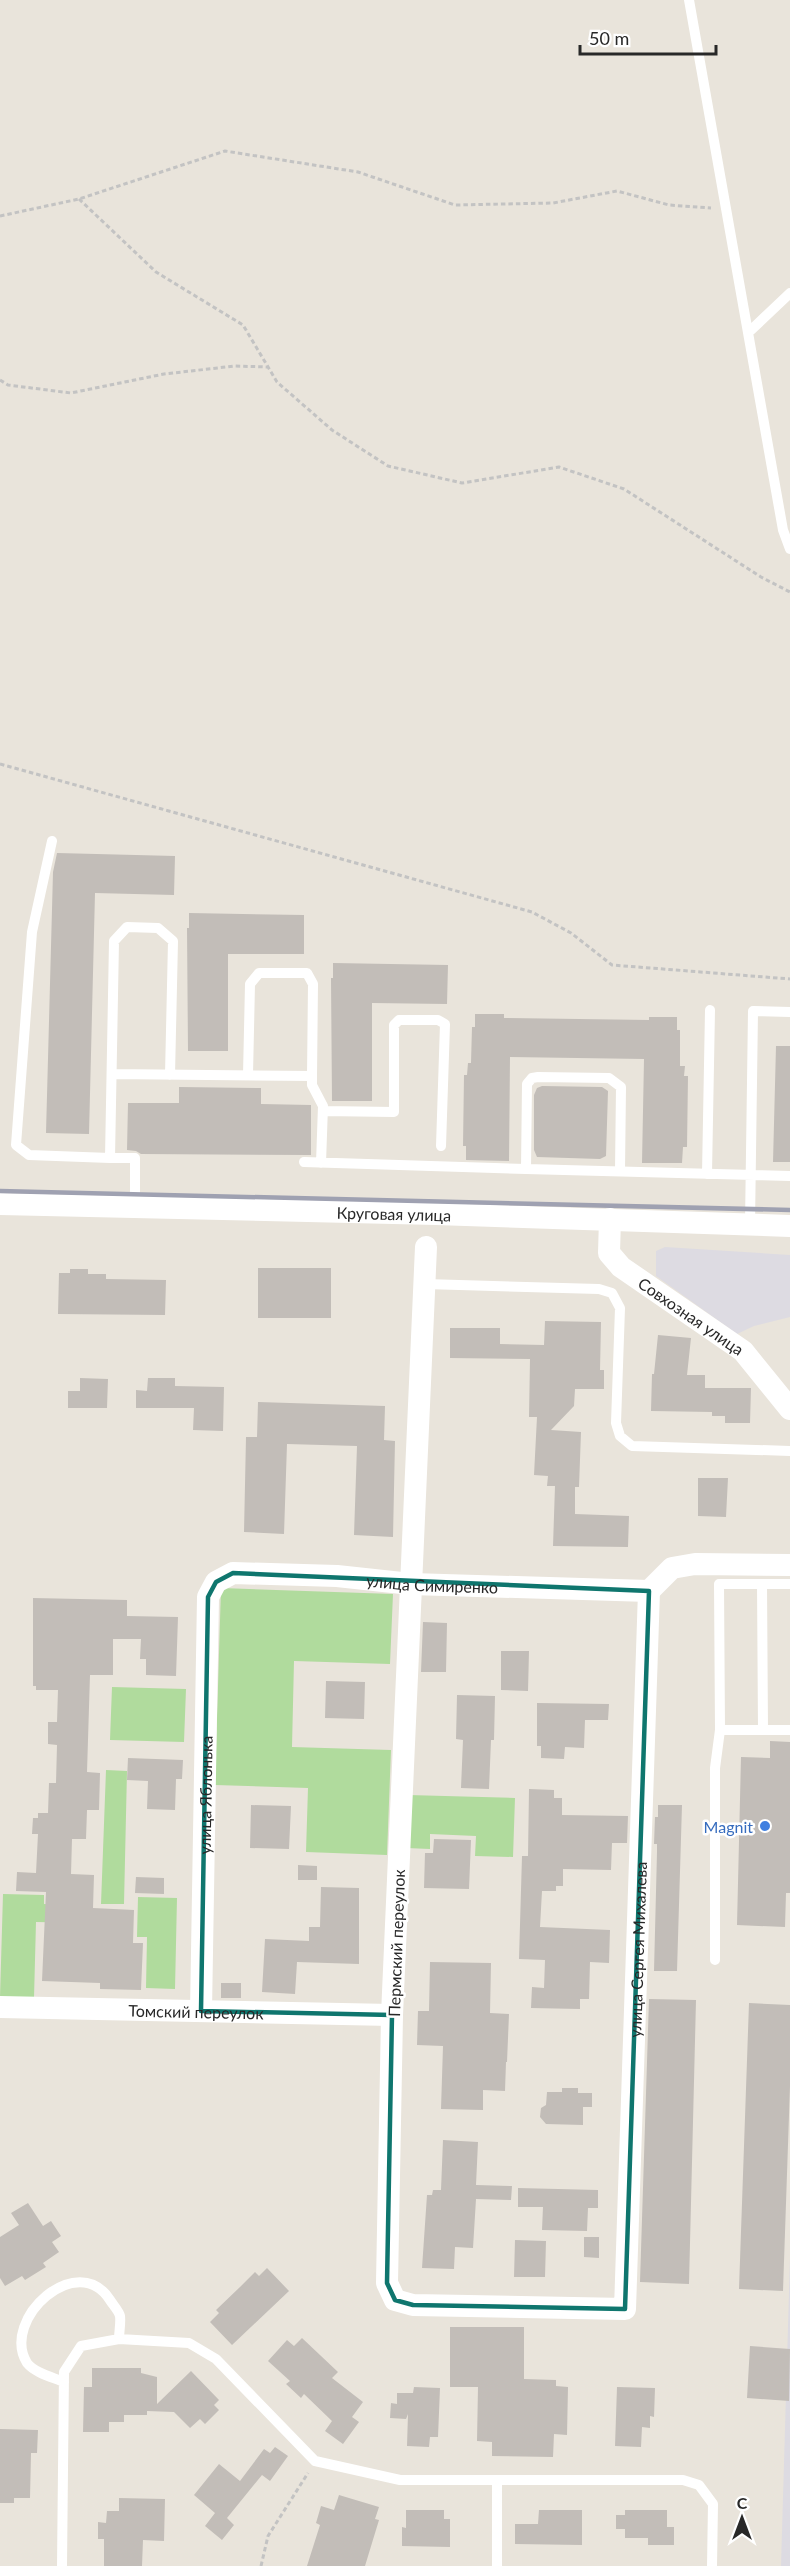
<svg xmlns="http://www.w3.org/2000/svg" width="790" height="2566" viewBox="0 0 790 2566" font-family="Lato,sans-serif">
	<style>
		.industrial { fill: #dddbe2 }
		.green { fill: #b0db9d }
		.building { fill: #c2bdb8 }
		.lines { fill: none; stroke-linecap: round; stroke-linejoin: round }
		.path { stroke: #c3c3c3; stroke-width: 3; stroke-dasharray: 4.5 3; stroke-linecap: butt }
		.lane { stroke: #fff; stroke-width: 10 }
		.street { stroke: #fff; stroke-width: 22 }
		.rail { stroke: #9fa1b1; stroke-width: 4.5 }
		.marked { fill: none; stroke: #0f766e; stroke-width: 4.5; stroke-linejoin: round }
		.shop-dot { fill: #3f7fe0; stroke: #fff; stroke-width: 2 }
		.labels { text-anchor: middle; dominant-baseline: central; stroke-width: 5; stroke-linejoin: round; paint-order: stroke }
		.street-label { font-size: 16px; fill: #282828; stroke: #fff }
		.shop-label { font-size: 16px; fill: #366cbe; stroke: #fff; text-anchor: end }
	</style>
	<rect width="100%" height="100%" fill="#e9e4db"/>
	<path class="industrial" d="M665 1247 790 1255V1317L754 1326 737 1334 656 1276V1251Z
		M790 2258V2566H781Z"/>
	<path class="green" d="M221 1588 393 1594 390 1664 294 1661 292 1747 391 1750 387 1855 306 1852 308 1788 215 1785Z
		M112 1687 186 1689 184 1742 110 1740Z
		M106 1770 127 1771 124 1904H101Z
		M408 1795 515 1798 513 1857 475 1856 476 1836 430 1834V1849L406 1848Z
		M3 1894 44 1895V1904L88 1906V1923L36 1922 34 1998 0 1997Z
		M138 1897 177 1898 175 1989 146 1988 147 1937H137Z"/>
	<path class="building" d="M57 853 175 856 174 895 95 893 89 1134 46 1133 53 872Z
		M189 913 304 915V954H228V1051H188L187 928H189Z
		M333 963 448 965 447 1004 372 1003V1101H332L331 978H333Z
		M475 1014H504V1018L649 1020V1017H677V1030H680V1066H685L684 1076H688L687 1147H683L682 1163H642L644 1059 510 1057 509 1161 466 1160V1146H463L464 1075H467L468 1063H471L472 1027H475Z
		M776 1046H790V1162H773Z
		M542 1086 602 1087 608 1091 606 1156 600 1159 537 1157 534 1150V1095L537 1088Z
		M179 1087 261 1088V1104L311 1105V1155L141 1154 136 1151 127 1150 128 1103H179Z
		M258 1268H331V1318H258Z
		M70 1269H88V1274H106V1279L166 1280 165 1315 58 1314 59 1273H70Z
		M545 1321 601 1322 600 1370H604V1389H575L574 1406 551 1430 581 1432 579 1487H575V1514L629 1516 628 1547 553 1546 555 1486H547L548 1476 534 1475 537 1417H529L530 1359 450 1358V1328H500V1344L544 1345Z
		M658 1335 691 1338 687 1375H705V1388H751L750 1423H725V1416H712V1412L651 1411 652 1374H654Z
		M80 1378 108 1379 107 1408H68V1391H80Z
		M148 1378H175V1386L224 1387 223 1431 193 1430 194 1408H136V1390L147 1391Z
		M258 1402 385 1406 384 1440 395 1441 393 1537 354 1535 357 1446 287 1444 284 1534 244 1532 246 1437H257Z
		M698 1478H728L726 1517 698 1516Z
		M33 1598 127 1600V1616L178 1617 176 1676 146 1675V1659H140L141 1639H113V1675H90L87 1772 100 1773 99 1810H87L86 1839H72L71 1874 94 1875 93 1908 134 1910 133 1943H143L141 1990 100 1989V1983L42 1981 46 1892 16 1891 17 1872 36 1873 38 1834H32L33 1818H38V1813H48L49 1783H56L57 1745 48 1744V1722H57L58 1690H36V1686H33Z
		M423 1622 447 1623 446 1672H421Z
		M501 1651H529L528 1691 501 1690Z
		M326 1681 365 1682 364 1719 325 1718Z
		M457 1695 495 1696 494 1740H491L489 1789 461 1788 463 1740 456 1739Z
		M537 1703 609 1704 608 1720H585L584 1748 565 1747 564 1759 541 1758V1746H537Z
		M770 1741 790 1742V1893H786L785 1927 737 1925 741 1757 770 1758Z
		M128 1758 183 1760 182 1779H176L175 1810 147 1809 148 1781 127 1780Z
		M529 1789 554 1790V1798H562V1815L628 1816 627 1843H612L611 1870 563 1869V1886H556V1891H542L540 1927 610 1930 609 1963 590 1962 589 1999H580V2009L531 2008 532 1987 544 1988 545 1960 519 1959 522 1856H528Z
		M251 1805 291 1806 289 1849 250 1848Z
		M658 1805H682L677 1971H654L657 1852V1844H654L655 1817H658Z
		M434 1839 471 1840 469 1889 424 1888 425 1853H433Z
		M298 1865 317 1866V1880H298Z
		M136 1877 164 1878V1894L135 1893Z
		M321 1887 359 1888V1964L297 1962 295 1994 262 1992 265 1939 309 1941V1927H320Z
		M430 1962 491 1963 490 2013 509 2014 507 2062H506L505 2091 483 2090V2110L441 2109 443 2046 417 2045 418 2011H429Z
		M221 1983H241V1998H221Z
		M649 1999 696 2000 689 2284 640 2282Z
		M749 2003 790 2005V2086L783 2291 739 2289Z
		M562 2088H578V2093H592V2107H583V2125L546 2124 540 2117 541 2108 546 2105 547 2092H562Z
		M443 2140 478 2142 476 2185 512 2186 511 2200 476 2199 473 2248 455 2247 454 2269 422 2268 427 2195H432L433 2190H441Z
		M518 2188 598 2190V2208H588L587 2231 542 2230 543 2207H518Z
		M28 2203 43 2226 51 2221 61 2236 52 2242 59 2252 43 2263 46 2267 25 2280 22 2276 5 2286 0 2278V2237L19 2225 11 2213Z
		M584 2237H599V2258L584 2257Z
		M515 2240 546 2241 545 2277H514Z
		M267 2268 289 2291 232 2345 210 2322 219 2313 216 2310 240 2287 255 2272 259 2276Z
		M450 2327H524V2379L556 2380V2386L568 2387 567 2435 554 2434 553 2457 492 2456V2442L477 2441 478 2387H450Z
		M302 2338 338 2372 332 2378 363 2402 352 2417 359 2422 343 2444 325 2431 332 2421 304 2394 301 2398 286 2384 290 2381 268 2361 287 2340 294 2346Z
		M750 2346 790 2349 789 2401 747 2398Z
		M92 2368H141V2373L157 2377V2404L191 2371 219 2400 214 2405 219 2410 205 2424 200 2419 190 2428 174 2412 147 2411V2415H124V2422H109V2432H83L84 2387H92Z
		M414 2387 440 2388 438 2437H430L429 2447 407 2446 408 2414 406 2419 390 2418 391 2403 397 2404V2393H413Z
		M617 2387 655 2388 654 2417 650 2416V2428L642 2427 641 2447 615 2446Z
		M0 2429 38 2430 37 2453H31L30 2498H14V2503H0Z
		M275 2447 288 2456 270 2481 262 2475 227 2518 234 2525 222 2540 205 2526 215 2513 194 2495 219 2464 240 2481 264 2449 270 2453Z
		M339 2495 379 2507 375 2519 379 2520 365 2566H307L320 2525 316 2523 321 2506 334 2510Z
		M119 2498 165 2499 164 2541 143 2540 142 2566H104V2539H98V2522L106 2523 107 2511H119Z
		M406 2510H444V2519H450V2547L402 2546V2527L406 2528Z
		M539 2510H582V2545L515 2544V2524H538Z
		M625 2510H667V2527H674V2545H648V2538H625V2529H616V2515H625Z"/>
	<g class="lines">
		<path class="path" d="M79 199 156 272 243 325 277 382 332 430 388 466 462 483 559 467 624 489 761 577 790 592
			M0 216 79 199 225 151 358 172 455 205 553 203 617 191 669 205 711 208
			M0 380 8 385 71 393 164 374 235 366 268 367
			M0 764 532 912 571 933 612 965 790 979
			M261 2566 268 2536 308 2473"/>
		<path class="lane" d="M689 0 783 530 790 549
			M749 332 790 293
			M52 841 32 932 16 1145 29 1155 110 1158 114 941 127 927 158 928 173 941 170 1075
			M112 1074 312 1076V1085L323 1106 321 1163
			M248 1075 250 984 259 973H307L313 984 312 1076
			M323 1111 394 1112V1025L399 1020H438L445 1024 441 1146
			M110 1158H135V1207
			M304 1162 526 1169
			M620 1170 621 1087 609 1078 538 1077 532 1078 527 1084 526 1169 790 1176
			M707 1174 710 1010
			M750 1224 753 1011 790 1012
			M425 1284 599 1289 612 1293 620 1308 616 1423 620 1436 632 1446 790 1451
			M762 1584 763 1730
			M790 1584H719L720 1730H790
			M715 1960V1768L720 1730
			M64 2382C52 2377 35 2373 27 2363 0 2319 78 2249 110 2300 113 2305 119 2311 120 2316 121 2323 119 2332 119 2339
			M497 2480V2566
			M62 2566 64 2372 81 2346 119 2339 189 2343 216 2359 315 2461 400 2480H683L699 2485 713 2504 712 2566"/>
		<g class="street">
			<path id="s1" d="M0 1204 436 1214 790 1226"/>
			<path id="s2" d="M610 1219 609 1253 621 1267 743 1351 790 1409"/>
			<path id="s3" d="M426 1247 392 2015 387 2283 395 2300 413 2305 625 2309 649 1591"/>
			<path d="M649 1591 672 1568 695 1564 790 1565"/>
			<path id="s4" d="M0 2007 392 2015"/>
			<path id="s5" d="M201 2011 208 1597 216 1582 233 1573 337 1576 411 1584 649 1591"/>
		</g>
		<path class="rail" d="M0 1191 790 1210"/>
	</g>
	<path class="marked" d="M233 1573 649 1591 625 2309 413 2305 395 2300 387 2283 392 2015 201 2011 208 1597 216 1582Z"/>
	<circle class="shop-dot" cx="765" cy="1826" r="6"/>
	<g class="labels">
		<g class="street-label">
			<text stroke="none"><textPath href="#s1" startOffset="394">Круговая улица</textPath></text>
			<text stroke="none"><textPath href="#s2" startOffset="138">Совхозная улица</textPath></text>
			<text stroke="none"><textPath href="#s5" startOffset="650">улица Симиренко</textPath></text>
			<text stroke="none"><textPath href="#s5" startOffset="216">улица Яблонька</textPath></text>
			<text transform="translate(396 1943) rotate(-88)">Пермский переулок</text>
			<text stroke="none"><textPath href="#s3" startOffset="1646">улица Сергея Михалева</textPath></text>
			<text stroke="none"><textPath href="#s4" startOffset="196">Томский переулок</textPath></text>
		</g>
		<g class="shop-label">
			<text x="753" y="1826">Magnit</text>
		</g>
	</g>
	<g transform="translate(742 2518)" stroke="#ffffff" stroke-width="4.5" paint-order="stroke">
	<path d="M0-4.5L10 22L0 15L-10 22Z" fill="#282828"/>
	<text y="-9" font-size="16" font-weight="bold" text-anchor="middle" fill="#282828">С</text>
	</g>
	<path d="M580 45v9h136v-9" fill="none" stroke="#282828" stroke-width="3"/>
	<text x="589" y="45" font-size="18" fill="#282828" stroke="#ffffff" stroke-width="4.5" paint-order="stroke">50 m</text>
</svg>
